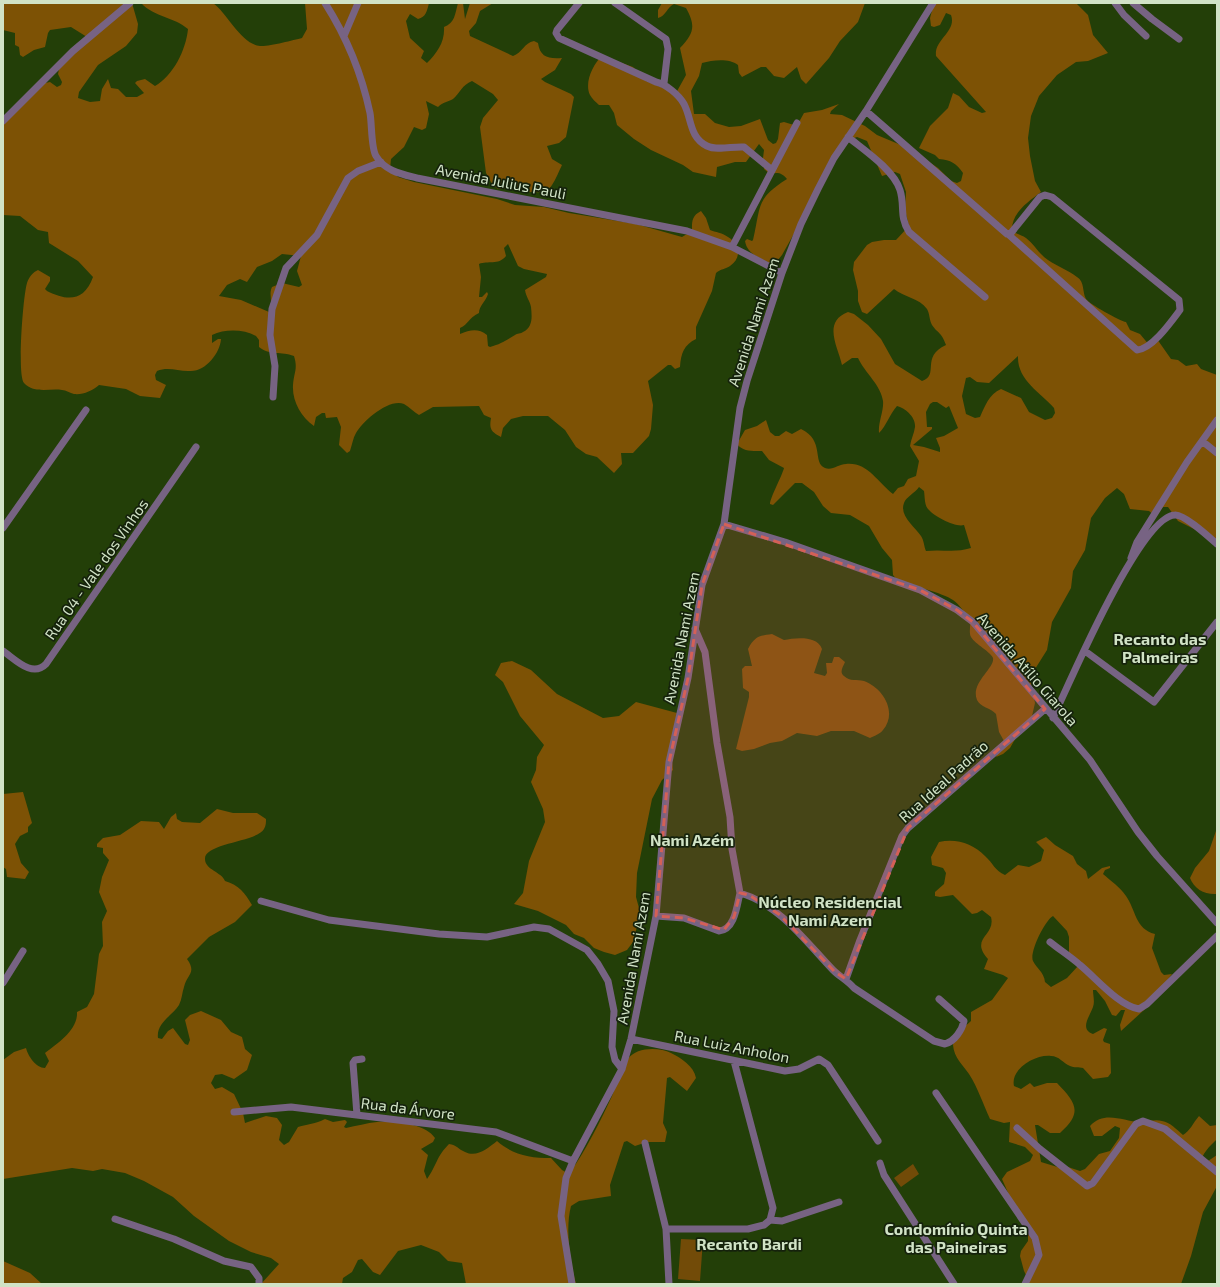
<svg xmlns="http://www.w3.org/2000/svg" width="1220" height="1287" viewBox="0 0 1220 1287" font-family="'Exo 2',sans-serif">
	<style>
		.green { fill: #724b08 }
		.forest { fill: #7d5205; fill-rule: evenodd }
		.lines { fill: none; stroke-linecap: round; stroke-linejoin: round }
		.minor { stroke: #776383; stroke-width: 7 }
		.marked { fill: #d46057; fill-opacity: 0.2; stroke: #d46057; stroke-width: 3; stroke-dasharray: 8 5; stroke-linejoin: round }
		.labels { text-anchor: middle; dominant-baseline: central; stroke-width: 3.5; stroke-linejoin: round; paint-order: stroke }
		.street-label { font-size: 15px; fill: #d1e3c6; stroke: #15220c }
		.neighbourhood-label { font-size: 16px; font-weight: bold; fill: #d1e3c6; stroke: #15220c }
	</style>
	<rect width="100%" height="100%" fill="#233f08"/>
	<path class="green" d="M913 1164 919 1174 901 1187 894 1178Z
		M681 1239 703 1240 700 1281 678 1279Z"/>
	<path class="forest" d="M3 3H132L138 24 137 33 126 46 98 65 79 92 78 98 90 102 100 101 102 89 108 79 111 88 118 89 126 97H137L144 93 135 83 137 81 145 79 155 86C173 76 186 50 188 29 174 17 154 17 141 3H213C227 13 241 44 260 46 268 47 293 40 302 38L307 29 305 3H429C427 11 426 17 418 19L410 14 406 21 410 38 424 51 421 58 427 63C437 53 445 42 444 27 455 23 455 14 458 3H463L465 19 470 3H493L480 11 476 23 469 31 470 36 513 56C522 53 524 43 534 41L538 43C540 57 548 59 562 58L555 70 541 79 545 82 571 94 574 97 566 137 559 143 547 146 552 159 562 165C559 171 556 179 552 185 543 200 513 187 498 189L492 184 486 173 480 127 483 118 498 100 493 94 472 81C462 85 460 93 453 99 448 102 443 102 438 107L426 101 429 114 426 128 422 130 414 127 404 147 391 159 390 169 398 177 414 182 497 199 515 205 544 207 569 213 636 224 682 237 692 231C692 223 691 216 701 211L706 218 710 230C715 232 723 233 728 237 740 244 742 258 730 266 726 269 720 269 716 273L712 291 696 327V339C684 345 681 353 680 367L675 369 671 365H668L648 381 653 405 651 429 649 436 633 453H621L622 464 614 473 597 457 586 454 576 447 565 430 548 416H523L511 419 503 428 501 437C491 432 489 429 491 418L484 415 479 406 433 407 419 415C414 412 409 407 404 404 389 398 363 421 356 433 353 438 352 445 350 451L347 453 339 445 341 427 337 417 326 418 325 413H322L316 417 314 426C301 417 292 401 293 385 294 372 298 369 294 356 281 351 270 356 259 347V340L256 336C243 329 225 329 212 335V343L218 339H221C220 353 206 371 191 371 179 372 169 366 157 371L155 375 156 380 166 385 160 398 140 396 126 389 99 385C92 391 83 395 74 394 70 393 66 390 62 390 50 388 34 394 24 383 17 376 23 296 27 283 29 277 33 272 38 270L50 277V281L45 289 47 291C67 301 84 302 93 277L78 261 49 243 48 232 38 230 20 216 3 215V120L45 83 50 82 57 87 61 85 62 82 58 74 59 69 87 37 71 27 50 30 48 33 45 47 34 50 23 57 20 55 19 47 15 45V33L3 30ZM508 244 518 266 524 269 547 274 546 277 525 290C526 297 530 301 531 307 532 317 533 327 523 332 521 334 517 333 515 335 505 341 501 344 490 347L488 346 487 335C478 328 470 330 460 334V328C469 324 468 318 479 313 479 306 486 301 488 294L487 292 482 297H479L481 277 479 264C488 260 498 266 506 256L504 248ZM282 254 301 256 297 271 302 285 299 287 282 283 272 287C268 295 274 304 269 312L241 300 219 296 227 285 240 279 247 282 257 267 272 261Z
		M662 3H865L858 22 840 41 829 58 806 84 801 79 797 67 784 78 774 76 766 67H761L742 77 739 73 738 65C729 58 713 60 702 63L699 76 691 91 694 114H705L715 123 729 127 741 126 760 119 768 140 773 144 776 143 778 139 780 123 784 122 794 125 799 122 804 113 822 110 839 104 831 111 830 114 842 115 865 126 877 135 908 148 938 168 951 181 957 183 961 181 963 173C956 163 951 160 939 159L935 155 919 148 930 126 948 108 953 93 959 96 969 107 982 113 986 112 936 56C934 39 957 32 951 15L946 13 940 25 934 27 931 26 930 18 934 3H1076L1088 15 1093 35 1108 53 1088 61 1076 62 1057 75 1039 96 1031 116 1028 138 1030 156 1035 181 1041 192C1028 202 1011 213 1012 231 1016 234 1022 235 1026 238 1034 244 1039 254 1048 260 1057 266 1068 270 1077 277 1085 282 1082 292 1086 299 1089 304 1120 321 1126 322L1130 330 1140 334 1150 346 1157 339 1171 359 1178 360 1186 366 1197 364 1201 369 1217 375V546L1200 532 1178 521 1168 507H1163L1154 515 1149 511 1130 509 1124 494 1117 488 1105 498 1091 518 1085 550 1073 571 1071 588 1052 622 1047 650 1030 677 1035 703 1032 716 1018 734 1010 748 1003 754 996 757 1004 741 999 732 996 714C991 708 980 707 977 700 970 683 995 668 993 658 991 652 975 644 971 637 968 631 972 624 969 619 965 613 959 604 953 600 943 593 911 585 898 581L893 575 892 560 882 548 869 526 850 515 831 513 823 506 814 492 802 483H795L773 505 770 504C770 498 782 476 784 468L769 460 762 451C753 451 743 452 737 444L745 430 757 426 766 420 770 432 775 436H779L786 431 792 434 801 429C825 440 812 463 825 468 832 471 839 464 846 464 868 462 877 482 893 494L898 488 904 486 908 479 916 476 919 461 910 446C911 439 914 434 915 427 916 417 905 408 897 406 889 415 887 425 879 433 878 422 884 411 883 401 881 385 865 373 858 358H852L842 365C838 347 822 322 848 312L854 314 868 325 881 339 895 364 922 381C940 375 920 357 946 345 941 331 938 334 932 325 929 320 930 314 927 309 919 298 904 297 894 289L867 314 862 312 858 301V291L853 270 854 262 867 245 872 242 884 240H896L909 226 905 210 906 192 900 174 895 172 882 176 867 141 857 137 846 141 782 255 777 261 770 263C760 258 747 254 745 241L747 239 752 241 753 240C761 207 755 199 787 179 782 173 778 172 770 174L764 169 763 158 764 150 759 144 746 162H735L717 167 716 177 693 172 683 165 651 150 634 139 617 125 614 113 609 105H599C596 102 592 99 590 95 584 83 593 64 602 56L633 67 646 81 676 93 686 75 680 48C694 33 696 26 686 8L674 4C667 7 666 16 658 18V10ZM1018 356C1017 380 1040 392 1054 408L1055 413 1052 418 1045 420 1029 412 1021 398 1001 389C989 394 985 406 980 417L975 418 966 414 962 396 966 378 970 377 977 382 989 383ZM933 402H937L946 408 949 406 958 428 944 436 936 438 940 448V452L924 447 913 445 932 429V427H927L926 412 930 404ZM919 487 924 491C925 497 924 506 929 510 934 516 956 528 964 525L971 548C955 553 942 549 926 551 924 547 924 540 921 536 915 527 899 516 904 503 906 497 915 493 919 487Z
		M772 634 784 640C795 638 817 635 822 649L814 673 825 676 827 673 826 663H832L834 657H839L845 662C843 667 839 672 844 676 850 682 857 679 864 681 883 688 898 712 883 730 880 734 874 736 870 738L854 731H831L817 736 797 733 782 741 770 743 754 749 742 751 736 749 749 697V692L743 688 742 669 745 666H752L748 649C755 636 759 636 772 634Z
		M512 661 531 670 557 694 603 718 619 716 636 702 677 713 671 752 673 770 662 780 652 799 637 873 636 897 639 908V919L633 942 627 950 615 955 604 952 594 948 584 938 574 934 566 925 538 911 514 904 523 893 529 861 545 822 543 809 531 782 536 770 537 757 544 745 520 716 503 682 495 675 501 663Z
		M23 792 32 823 28 827V832L20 836 15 844 21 863 29 872 25 879 7 877 6 869 3 867V794Z
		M217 809 233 813H257L266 819C266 822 266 826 264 829 257 842 204 843 205 859 205 870 222 872 225 881 239 885 245 893 252 905L235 922 209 937 187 959C197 973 187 974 184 987 182 993 182 999 179 1005 172 1016 156 1023 158 1038L162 1039 168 1031 173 1028 185 1044 188 1045 190 1040 185 1020 190 1015 201 1011 221 1020 231 1032 242 1037 245 1049 252 1055 247 1070 234 1079 222 1074 215 1075 211 1083 215 1089 222 1087 234 1094 243 1113 245 1123 266 1116 277 1118 282 1125 279 1140 284 1145 289 1142 298 1127C308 1124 315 1124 325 1119L333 1122 345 1120 347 1122 344 1127 346 1128C356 1126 367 1123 377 1122 394 1121 425 1123 435 1138L433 1142 421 1149 428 1155 424 1171 427 1179C437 1165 436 1157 449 1144 457 1145 458 1149 465 1152 477 1158 488 1148 497 1141 513 1155 530 1158 551 1158L562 1170 569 1174C585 1152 601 1120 612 1096 617 1084 620 1069 628 1059 636 1047 659 1047 671 1053 681 1058 694 1066 696 1078L687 1091 670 1077 667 1078 663 1123 667 1132 665 1142H647L635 1146 627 1141 624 1142 610 1185 611 1196 579 1201 571 1206C565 1229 570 1261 576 1284H466L462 1263 448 1261 439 1252 421 1245 398 1251 380 1275 373 1272 362 1259 358 1260 352 1272 343 1278 342 1284H261L279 1264 271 1258 251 1252 229 1241 194 1216 173 1197 144 1181 125 1173 102 1169 93 1171 72 1168 3 1179V1060L14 1052 26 1048C28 1056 36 1068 45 1068L49 1061 45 1053C58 1043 78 1030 77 1012L87 1007 94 994 99 954 103 946 102 922 107 911 99 892 102 877 109 860 103 853V848L97 847V844L103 838 120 835 141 821 159 822 164 829 171 817 176 813 177 819 182 822 200 823Z
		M1217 828V894C1205 895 1194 889 1190 878L1195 868 1209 851Z
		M1046 837 1055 845 1073 856 1077 864 1086 871 1088 879 1102 868 1110 866V868L1105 870 1103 874C1111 881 1120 887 1126 896 1136 910 1135 929 1155 934L1152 948 1161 972 1164 975 1172 974 1144 1010 1121 1031 1120 1025 1125 1010H1121L1116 1016 1112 1015 1105 1001 1096 990H1093C1093 995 1095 1002 1093 1007 1090 1016 1079 1029 1093 1034L1104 1028 1107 1029 1103 1040 1104 1042 1110 1044 1111 1073 1108 1077 1093 1079 1083 1068C1079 1067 1074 1068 1070 1066 1063 1063 1059 1056 1051 1056 1036 1054 1010 1069 1014 1086L1021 1089 1030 1083 1034 1087 1047 1083H1057C1075 1102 1084 1112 1060 1133H1050L1038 1125H1035L1041 1162 1064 1169 1068 1167 1080 1171 1085 1169 1099 1154 1110 1151 1119 1138 1120 1128 1115 1126 1102 1136H1094L1090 1126C1104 1110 1123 1121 1140 1122 1147 1122 1155 1119 1162 1121 1170 1122 1177 1130 1183 1135 1190 1131 1193 1123 1199 1116L1210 1126 1217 1125V1139C1210 1146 1201 1154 1201 1164L1205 1163 1217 1155V1186L1203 1212 1191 1256 1181 1284H1025L1029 1281 1024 1271 1020 1256 1021 1251 1028 1241V1232L1013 1204 1002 1179 1007 1172 1030 1161 1033 1155 1025 1147 1009 1142 1010 1122 1004 1123 990 1119C983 1104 978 1088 969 1074 963 1065 954 1058 953 1045 953 1036 964 1027 971 1021V1012L992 1000 1008 978 1003 975 984 969 988 959C969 938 996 936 991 917L982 910 977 913 972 914 953 895 940 897 935 896V892L944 884 946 873 943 868 932 865 931 857 939 842C957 838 973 844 985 856 993 863 995 871 1005 875L1018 865 1029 867 1041 861 1044 850 1036 842ZM1053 916 1067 931 1069 937V953L1078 966 1067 978 1051 987 1045 982C1044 972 1037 969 1033 961 1029 953 1045 920 1053 916Z
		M3 1261 30 1273 42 1284H3Z"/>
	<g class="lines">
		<path class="minor" d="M325 3C346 36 362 75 370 113 372 124 371 148 376 156 385 171 401 174 417 178L687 231 732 247 782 273
			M579 3 557 30 556 33 559 38 656 82C666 84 679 95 684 104 692 119 689 137 707 146 717 151 733 146 744 147L772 170
			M615 3 666 39 668 49 664 83
			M1115 3 1124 15 1146 36
			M1133 3 1152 19 1179 39
			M344 36 358 3
			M866 111 1007 234 1011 233 1040 197 1045 195 1052 197 1179 300 1180 310C1171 322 1152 349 1137 350L1009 235
			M3 121 73 51 130 3
			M848 137C864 150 894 170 900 190 905 206 899 216 909 232L985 297
			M732 247 797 123
			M273 397 275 366 270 335 272 309 286 268 317 235 348 178 358 171 381 162
			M1202 441 1217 453
			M724 524 785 542 920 590 957 610 973 622 1090 760 1138 832 1157 856 1217 923
			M3 528 86 410
			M1131 558 1137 542 1187 462 1217 420
			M695 629 705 652 717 743 730 817 732 849 740 893
			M3 651C15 659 32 678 46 664L196 447
			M1085 651 1154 702 1217 622
			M1053 718C1069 684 1140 516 1175 515 1184 514 1209 537 1217 544
			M261 901 329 920 439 934 487 937 534 927 549 929 587 950 598 964 608 981 614 1011 612 1047 615 1060 622 1069
			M656 916 684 918 719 931C735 930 737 905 740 893 779 904 806 942 833 970 840 977 847 980 854 988L934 1041 945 1044C955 1041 962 1030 964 1021L939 999
			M1050 942C1060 950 1071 957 1080 965 1096 978 1119 1006 1139 1009L1147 1004 1217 936
			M846 979 860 940 902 836 908 828 1045 709
			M3 983 23 951
			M631 1039 785 1071 799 1069 819 1059 828 1065 878 1141
			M734 1061 773 1208 770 1220
			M936 1093 1035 1238 1039 1255 1025 1284
			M234 1112 291 1107 496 1132 573 1161
			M357 1115 353 1063 355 1060 362 1059
			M1017 1128 1040 1149 1087 1186 1093 1183 1136 1124 1143 1121 1165 1129 1217 1172
			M645 1143 666 1229 669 1284
			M880 1163 884 1175 954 1284
			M115 1219 174 1239 224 1261 251 1267 259 1278V1284
			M666 1229H748L764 1225 770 1220 782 1221 839 1202
			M572 1284 561 1216 566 1178 573 1161 622 1069 631 1039 656 916 669 762 688 678 702 585 724 524 740 408 747 381 782 273 801 224 818 189 834 158 866 111 933 3"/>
	</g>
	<path class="marked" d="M724 524 920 590 957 610 973 622 1045 709 908 828 846 979 835 972 780 915 749 895 740 893 734 917 724 930 684 918 656 916 669 762 688 678 702 585Z"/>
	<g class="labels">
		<g class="street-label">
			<text transform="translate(501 181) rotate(11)">Avenida Julius Pauli</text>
			<text transform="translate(753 322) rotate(-72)">Avenida Nami Azem</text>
			<text transform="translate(96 569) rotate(-55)">Rua 04 - Vale dos Vinhos</text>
			<text transform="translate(681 638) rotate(-79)">Avenida Nami Azem</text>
			<text transform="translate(1028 669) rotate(49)">Avenida Atílio Giarola</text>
			<text transform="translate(943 781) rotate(-42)">Rua Ideal Padrão</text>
			<text transform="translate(633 958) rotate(-80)">Avenida Nami Azem</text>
			<text transform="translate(732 1046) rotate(11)">Rua Luiz Anholon</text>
			<text transform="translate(408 1108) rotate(7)">Rua da Árvore</text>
		</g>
		<g class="neighbourhood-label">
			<text x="1160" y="638">Recanto das<tspan x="1160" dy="18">Palmeiras</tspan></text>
			<text x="692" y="839">Nami Azém</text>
			<text x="830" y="901">Núcleo Residencial<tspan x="830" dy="18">Nami Azem</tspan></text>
			<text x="956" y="1228">Condomínio Quinta<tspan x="956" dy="18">das Paineiras</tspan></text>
			<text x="749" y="1243">Recanto Bardi</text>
		</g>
	</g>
	<rect width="1220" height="1287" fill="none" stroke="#d1e3c6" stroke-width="8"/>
</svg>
